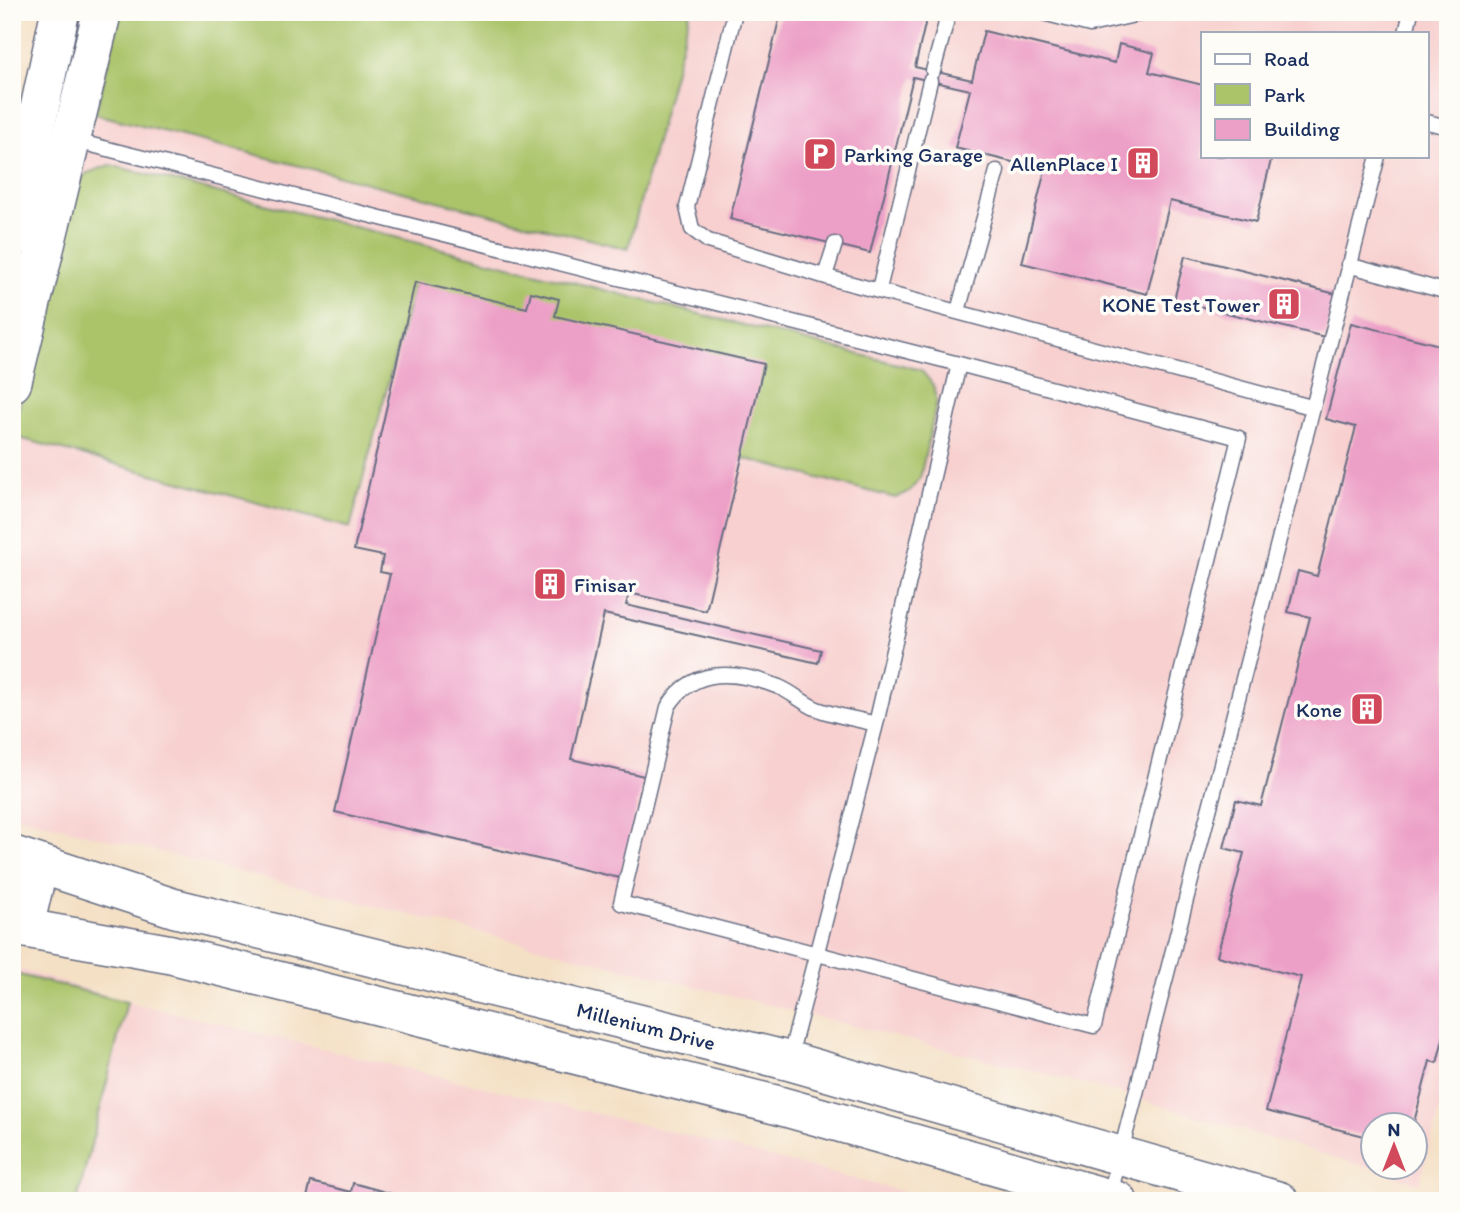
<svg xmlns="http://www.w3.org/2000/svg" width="1460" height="1213" viewBox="0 0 1460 1213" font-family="Itim,sans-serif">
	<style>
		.built { fill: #f7d0cf; fill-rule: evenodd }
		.green { fill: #abc46a; stroke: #637a64; stroke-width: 2 }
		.building { fill: #eda0c7 }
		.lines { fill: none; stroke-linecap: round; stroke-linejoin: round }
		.lane-casing { stroke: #676d82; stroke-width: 17 }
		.secondary-casing { stroke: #676d82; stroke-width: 41 }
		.highway-casing { stroke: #676d82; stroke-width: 41 }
		.lane { stroke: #fff; stroke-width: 14 }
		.secondary { stroke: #fff; stroke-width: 38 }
		.highway { stroke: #fff; stroke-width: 38 }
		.labels { text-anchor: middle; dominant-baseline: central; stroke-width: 7; stroke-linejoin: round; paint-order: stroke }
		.poi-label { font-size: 21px; fill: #1b2f5e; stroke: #fdfcf7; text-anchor: end }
		.street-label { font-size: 21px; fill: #1b2f5e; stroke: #fdfcf7 }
	</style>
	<rect width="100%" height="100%" fill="#fdfcf7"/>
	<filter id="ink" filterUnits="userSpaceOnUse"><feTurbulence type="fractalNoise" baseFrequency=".0143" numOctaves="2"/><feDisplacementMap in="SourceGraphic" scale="14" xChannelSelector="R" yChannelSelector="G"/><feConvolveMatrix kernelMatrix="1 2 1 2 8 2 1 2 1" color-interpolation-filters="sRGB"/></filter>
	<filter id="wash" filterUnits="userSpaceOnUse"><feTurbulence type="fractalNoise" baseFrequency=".00686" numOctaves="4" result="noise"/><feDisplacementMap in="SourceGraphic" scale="28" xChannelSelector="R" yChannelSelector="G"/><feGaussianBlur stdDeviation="1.57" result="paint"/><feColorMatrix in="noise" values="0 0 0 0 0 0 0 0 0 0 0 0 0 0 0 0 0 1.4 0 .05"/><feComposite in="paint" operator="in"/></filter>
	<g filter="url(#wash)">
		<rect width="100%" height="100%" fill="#f4e0c5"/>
		<path class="built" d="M690 12H1448V1083L1419 1183 1112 1091 12 815V434L95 114 628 249ZM1203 33H1427V156H1203ZM1372 1126H1414V1168H1372Z
			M12 967 128 1002 677 1133 939 1201H12Z"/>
		<path class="green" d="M121 12H690L628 249 95 114Z
			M110 165 921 370 933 385 937 401 920 478 909 492 895 498 735 456 756 370 414 285 350 528 12 436 77 183 87 173Z
			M12 973 127 1002 77 1201H12Z"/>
		<g id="blocks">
			<path class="building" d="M781 12H893L926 20 915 67 972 80 984 31 1115 63 1119 44 1154 53 1149 72 1203 85V156H1272L1256 222 1170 201 1147 294 1022 263 1045 170 955 148 970 90 913 77 870 253 730 219Z
				M1185 256 1336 294 1325 337 1174 300Z
				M415 282 527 308 531 292 559 299 555 316 764 364 706 611 629 593 626 605 821 650 818 663 604 614 571 759 644 776 620 878 335 812 390 574 380 572 383 556 354 550Z
				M1351 323 1448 347V1019L1437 1063 1430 1061 1413 1126H1372V1138L1266 1111 1301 977 1217 956 1244 853 1224 848 1236 800 1261 806 1310 617 1288 612 1298 571 1317 576 1356 427 1326 419Z
				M311 1182 351 1192 353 1183 418 1201H306Z"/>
		</g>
	</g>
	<g filter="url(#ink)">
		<use href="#blocks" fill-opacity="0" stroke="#676d82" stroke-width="2"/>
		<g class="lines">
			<defs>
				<path id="lane" d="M735 12 687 207 692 229 708 241 830 278 1311 407
					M1039 12 1090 25 1148 12
					M1406 33 1411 12
					M933 71 949 12
					M1427 122 1448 127
					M72 140 959 364 876 724 789 1060
					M1348 265 1448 292
					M825 276 835 244
					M879 289 930 81
					M958 311 997 171
					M876 724C857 719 836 716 817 709 803 703 793 693 779 687 738 671 693 665 668 707L621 903 1094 1026 1239 438 959 364
					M1109 1198 1378 156"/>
				<path id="secondary" d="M12 383 102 12
					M12 855 174 908 789 1061 1279 1201
					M12 926 169 954 287 983 777 1105 1118 1201
					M24 928 39 864"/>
				<path id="highway" d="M12 238 60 12"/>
			</defs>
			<use href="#lane" class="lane-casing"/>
			<use href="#secondary" class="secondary-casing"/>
			<use href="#highway" class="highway-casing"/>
			<use href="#lane" class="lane"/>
			<use href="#secondary" class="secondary"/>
			<use href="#highway" class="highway"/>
		</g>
	</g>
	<defs>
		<symbol id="parking-square" viewBox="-11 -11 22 22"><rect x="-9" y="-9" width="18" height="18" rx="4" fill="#d1495b" stroke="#fdfcf7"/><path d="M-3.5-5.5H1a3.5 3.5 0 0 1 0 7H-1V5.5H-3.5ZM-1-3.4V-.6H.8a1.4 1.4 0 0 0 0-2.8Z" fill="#fff"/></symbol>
		<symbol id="building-square" viewBox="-11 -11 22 22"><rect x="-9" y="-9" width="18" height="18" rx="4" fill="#d1495b" stroke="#fdfcf7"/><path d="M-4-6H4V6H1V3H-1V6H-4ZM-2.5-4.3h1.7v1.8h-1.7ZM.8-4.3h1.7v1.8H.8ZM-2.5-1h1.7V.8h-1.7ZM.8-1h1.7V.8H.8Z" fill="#fff"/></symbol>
	</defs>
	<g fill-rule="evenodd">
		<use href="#parking-square" x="801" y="135" width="38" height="38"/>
		<use href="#building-square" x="1124" y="144" width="38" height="38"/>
		<use href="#building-square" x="1265" y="285" width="38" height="38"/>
		<use href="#building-square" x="531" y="565" width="38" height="38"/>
		<use href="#building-square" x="1348" y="690" width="38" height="38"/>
	</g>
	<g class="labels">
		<g class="poi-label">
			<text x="844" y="154" text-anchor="start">Parking Garage</text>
			<text x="1118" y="163">AllenPlace I</text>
			<text x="1260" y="304">KONE Test Tower</text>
			<text x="574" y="584" text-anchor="start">Finisar</text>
			<text x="1342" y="709">Kone</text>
		</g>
		<g class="street-label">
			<text transform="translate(646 1026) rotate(14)">Millenium Drive</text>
		</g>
	</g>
	<rect width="1460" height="1213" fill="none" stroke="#fdfcf7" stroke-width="42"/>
	<rect x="1201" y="32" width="228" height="126" fill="#fdfcf7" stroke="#a3aaba" stroke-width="2"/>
	<rect x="1215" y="54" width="35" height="10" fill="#ffffff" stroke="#a3aaba" stroke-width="2"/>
	<text x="1264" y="66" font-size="21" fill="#1b2f5e">Road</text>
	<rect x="1215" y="84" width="35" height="21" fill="#abc46a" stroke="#a3aaba" stroke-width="2"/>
	<text x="1264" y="102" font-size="21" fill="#1b2f5e">Park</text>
	<rect x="1215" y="119" width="35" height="21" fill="#eda0c7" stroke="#a3aaba" stroke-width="2"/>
	<text x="1264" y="136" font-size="21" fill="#1b2f5e">Building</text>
	<g transform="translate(1394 1146)"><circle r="33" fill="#fdfcf7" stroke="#a3aaba" stroke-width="2"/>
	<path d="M0-5L12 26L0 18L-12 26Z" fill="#d1495b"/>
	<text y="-10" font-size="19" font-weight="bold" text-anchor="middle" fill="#1b2f5e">N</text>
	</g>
</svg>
